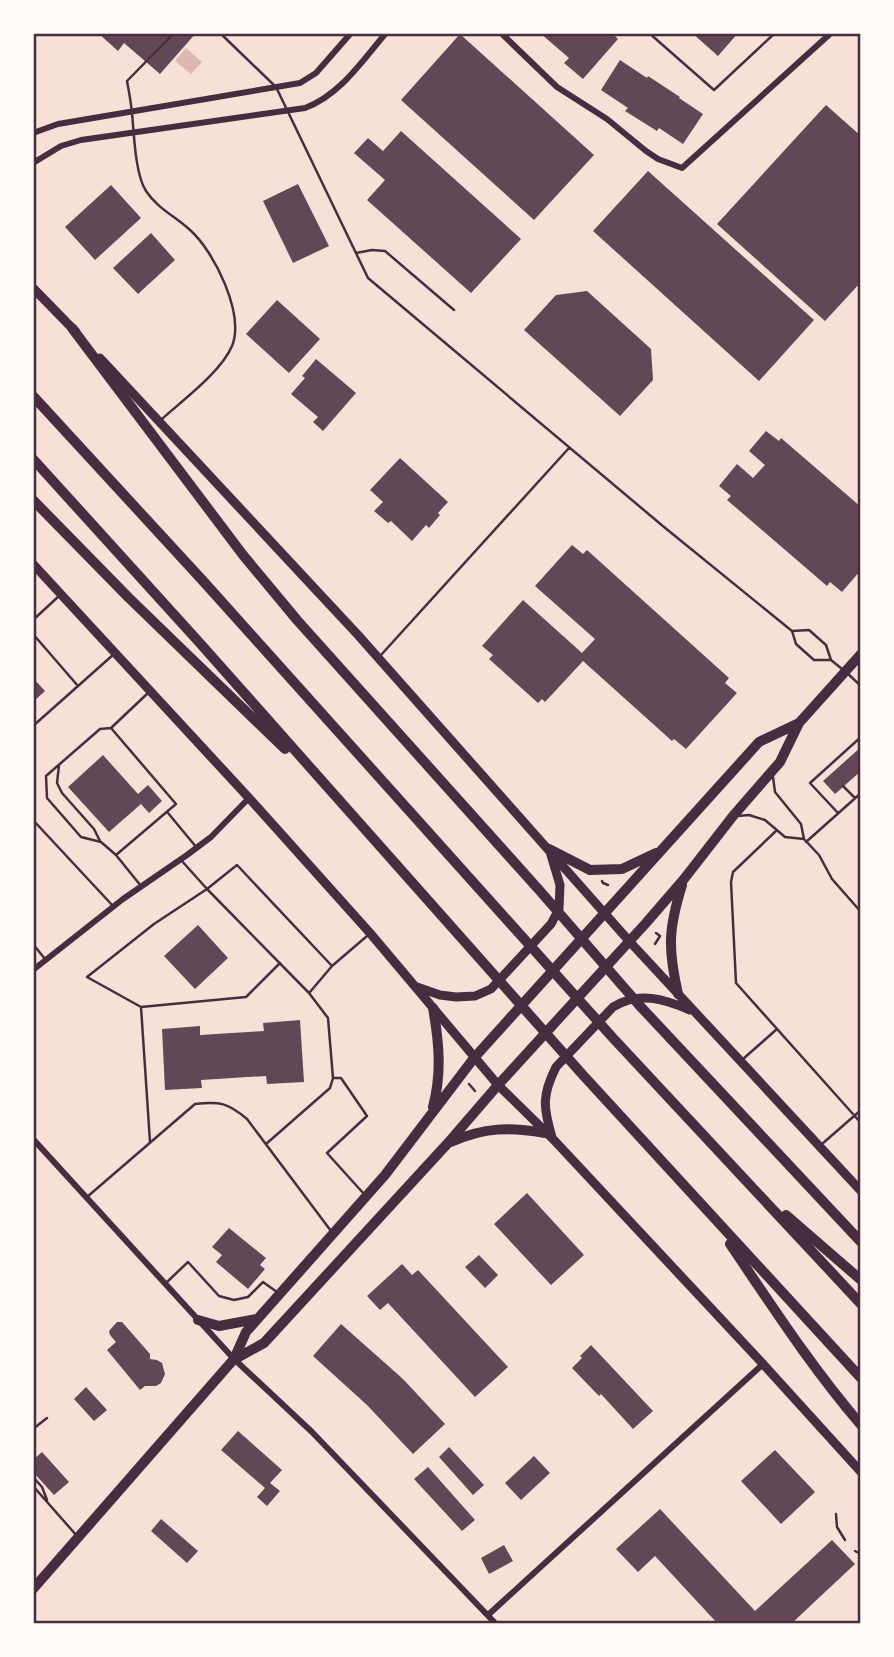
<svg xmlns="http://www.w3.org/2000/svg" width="894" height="1657" viewBox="0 0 894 1657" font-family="Ubuntu,sans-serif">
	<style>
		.water { fill: #dcb8b0 }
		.building { fill: #644757 }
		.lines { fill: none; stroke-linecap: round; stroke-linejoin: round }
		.path { stroke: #4a2c40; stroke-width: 2.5 }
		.service { stroke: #4a2c40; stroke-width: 2.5 }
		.minor { stroke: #4a2c40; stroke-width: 6 }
		.secondary { stroke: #4a2c40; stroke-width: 9 }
		.primary { stroke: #4a2c40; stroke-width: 10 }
		.motorway { stroke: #4a2c40; stroke-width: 10 }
		.neatline { fill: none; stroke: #4a2c40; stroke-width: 2.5 }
	</style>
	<rect width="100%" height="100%" fill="#f7e1d7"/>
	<path class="water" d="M186 48 202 62 191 74 175 61Z"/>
	<path class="building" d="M98 33H196L160 74 124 43 118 51Z
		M540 33H612L618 39 583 79 564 63 569 58Z
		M692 33H738L718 56Z
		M460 34 594 155 534 220 401 100Z
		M620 60 647 78 648 76 680 97 679 98 703 114 683 144 659 128 657 131 625 111 628 108 601 90Z
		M826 105 861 136V282L825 321 717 224Z
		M401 131 521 239 471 293 367 200 385 180 354 153 368 138 383 151Z
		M648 171 814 320 759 381 593 231Z
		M298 184 329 246 293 263 263 201Z
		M111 185 141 218 95 260 65 227Z
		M151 233 175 260 138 294 113 268Z
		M587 291 651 349 653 380 620 416 524 330 556 295Z
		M277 300 320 339 289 373 246 334Z
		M316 359 356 393 323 431 313 422 318 417 291 394 305 378 302 376Z
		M766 431 779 441 781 438 861 507V570L842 592 830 582 827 586 727 500 731 496 719 486 737 464 753 478 765 465 749 451Z
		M400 458 448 502 438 513 440 515 429 528 426 525 412 541 391 521 388 523 374 511 383 502 370 490Z
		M572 545 583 554 587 550 729 678 725 683 737 693 686 749 674 739 672 741 583 661 545 702 542 699 538 703 489 659 493 655 482 646 523 600 582 653 595 639 535 586Z
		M33 678 45 691 33 702Z
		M861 747V771L835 794 823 781Z
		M103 755 138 794 148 785 162 801 149 813 141 804 109 832 68 787Z
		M198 925 228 958 195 989 164 956Z
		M300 1020 304 1082 267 1084 266 1076 201 1080 202 1088 165 1090 162 1029 200 1026V1035L264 1031 263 1023Z
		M527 1193 584 1255 551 1285 494 1224Z
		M229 1228 266 1258 260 1265 265 1269 248 1289 216 1262 222 1255 212 1247Z
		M479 1255 498 1275 485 1288 465 1267Z
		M402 1264 412 1275 418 1270 508 1367 475 1397 388 1303 380 1310 367 1296Z
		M117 1322H122L150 1354V1359L157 1360 162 1363 165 1374 161 1383 156 1386H145L140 1390 107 1350 116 1342 110 1335 109 1331Z
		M341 1324 403 1379 445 1424 413 1454 367 1405 313 1356Z
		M591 1345 653 1411 633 1429 601 1394 599 1396 572 1368 582 1358 580 1356Z
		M86 1387 107 1410 94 1421 74 1399Z
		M238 1431 282 1470 270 1483 280 1491 267 1506 257 1497 265 1488 221 1450Z
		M449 1447 484 1485 473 1495 439 1457Z
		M775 1450 815 1492 781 1524 741 1481Z
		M42 1452 69 1482 54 1495 33 1472V1460Z
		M534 1456 550 1473 521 1500 505 1483Z
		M428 1467 475 1520 462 1531 414 1479Z
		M660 1509 755 1611 832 1540 855 1564 791 1624H718L655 1556 638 1572 616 1549Z
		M161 1519 198 1551 187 1563 151 1531Z
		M504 1545 513 1561 489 1574 481 1558Z"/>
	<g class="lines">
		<path class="path" d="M602 881 603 883 608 885
			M655 944 660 936 656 933
			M469 1084 475 1091"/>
		<path class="service" d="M220 33 276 87 368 278 664 527 792 631 796 644 814 660H831
			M649 33 714 90 775 33
			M356 253 372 250 385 251 454 310
			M162 419C183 400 221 372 232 346 245 314 214 251 190 230 176 217 157 208 146 191 135 174 134 133 132 113 131 102 129 92 127 81L174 33
			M33 620 59 596
			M792 631 809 630 826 645 831 660 842 669
			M33 634 78 686
			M381 655 569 448
			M847 673 861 686
			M33 726 114 654
			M111 728 148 693
			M59 765 57 783 62 793 94 829 100 841
			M773 777 775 792 801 824 804 839 819 855 832 879 861 912
			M843 786 855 798
			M168 813 197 848
			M838 813 810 783 861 737
			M737 816 749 815 765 820 785 837 804 839
			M33 820 113 906
			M777 830 733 872 731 882 736 983 861 1123
			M806 842 861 793
			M116 855 176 804 111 728 100 729 46 776 47 798 81 837 101 842 116 855 141 886
			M181 860 207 889 309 993 328 1018 333 1078 330 1088 266 1144
			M33 944 45 959
			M310 992 332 966 367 936
			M141 1007 246 997 280 963
			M743 1059 777 1029
			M333 1078H341L367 1116 327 1153 364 1194
			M150 1142 141 1007 87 977 154 924 207 889 237 865 332 966
			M822 1144 861 1110
			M87 1197 195 1104C220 1101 228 1103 247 1119L331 1231
			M167 1282 188 1262 219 1296 234 1300 248 1297 263 1282 277 1292
			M33 1429 47 1418
			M33 1477 42 1487 47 1500
			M33 1486 77 1536
			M836 1514 837 1527 845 1540
			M855 1551 861 1554"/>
		<path class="minor" d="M501 33 557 87 607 119 646 151 658 159 682 168 831 33
			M33 133 58 124 300 83 316 73 351 33
			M33 163 61 146 81 140 305 108C340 95 362 61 386 33
			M33 970 123 899 187 855 211 837 249 798
			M33 1139 234 1359 312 1432 496 1624
			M488 1615 763 1364"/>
		<path class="secondary" d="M33 288 76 332
			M100 358 358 635 630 942 861 1191
			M33 564 249 798 370 933 498 1085 553 1139 763 1364 861 1472
			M417 987 440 995 456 997 475 996 491 989 551 924 559 909 560 885 551 855
			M552 1137C543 1107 542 1095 556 1067L613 1007C639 991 664 999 690 1010"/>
		<path class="primary" d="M549 849 590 870 622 869 656 853
			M678 994C668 949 668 930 682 885
			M433 1107C442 1073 439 1042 433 1008
			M451 1142C485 1127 509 1127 545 1133
			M198 1320 219 1326 257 1319
			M235 1359 264 1343 448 1143 498 1085 646 923 684 879 733 816 780 762 799 723 861 654
			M33 1589 234 1359 246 1332 385 1175 474 1058 759 742 799 723"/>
		<path class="motorway" d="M72 328 243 555 297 620 540 891 640 1006 861 1242
			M33 396 204 582 613 1038 861 1304
			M33 459 198 641 582 1074 861 1378
			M33 500 129 598 285 749
			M786 1215 861 1280
			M730 1244C772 1306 812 1368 861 1425"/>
	</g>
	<rect width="894" height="1657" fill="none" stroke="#fffaf5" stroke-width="70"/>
	<rect x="35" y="35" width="824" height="1587" class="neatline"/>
</svg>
